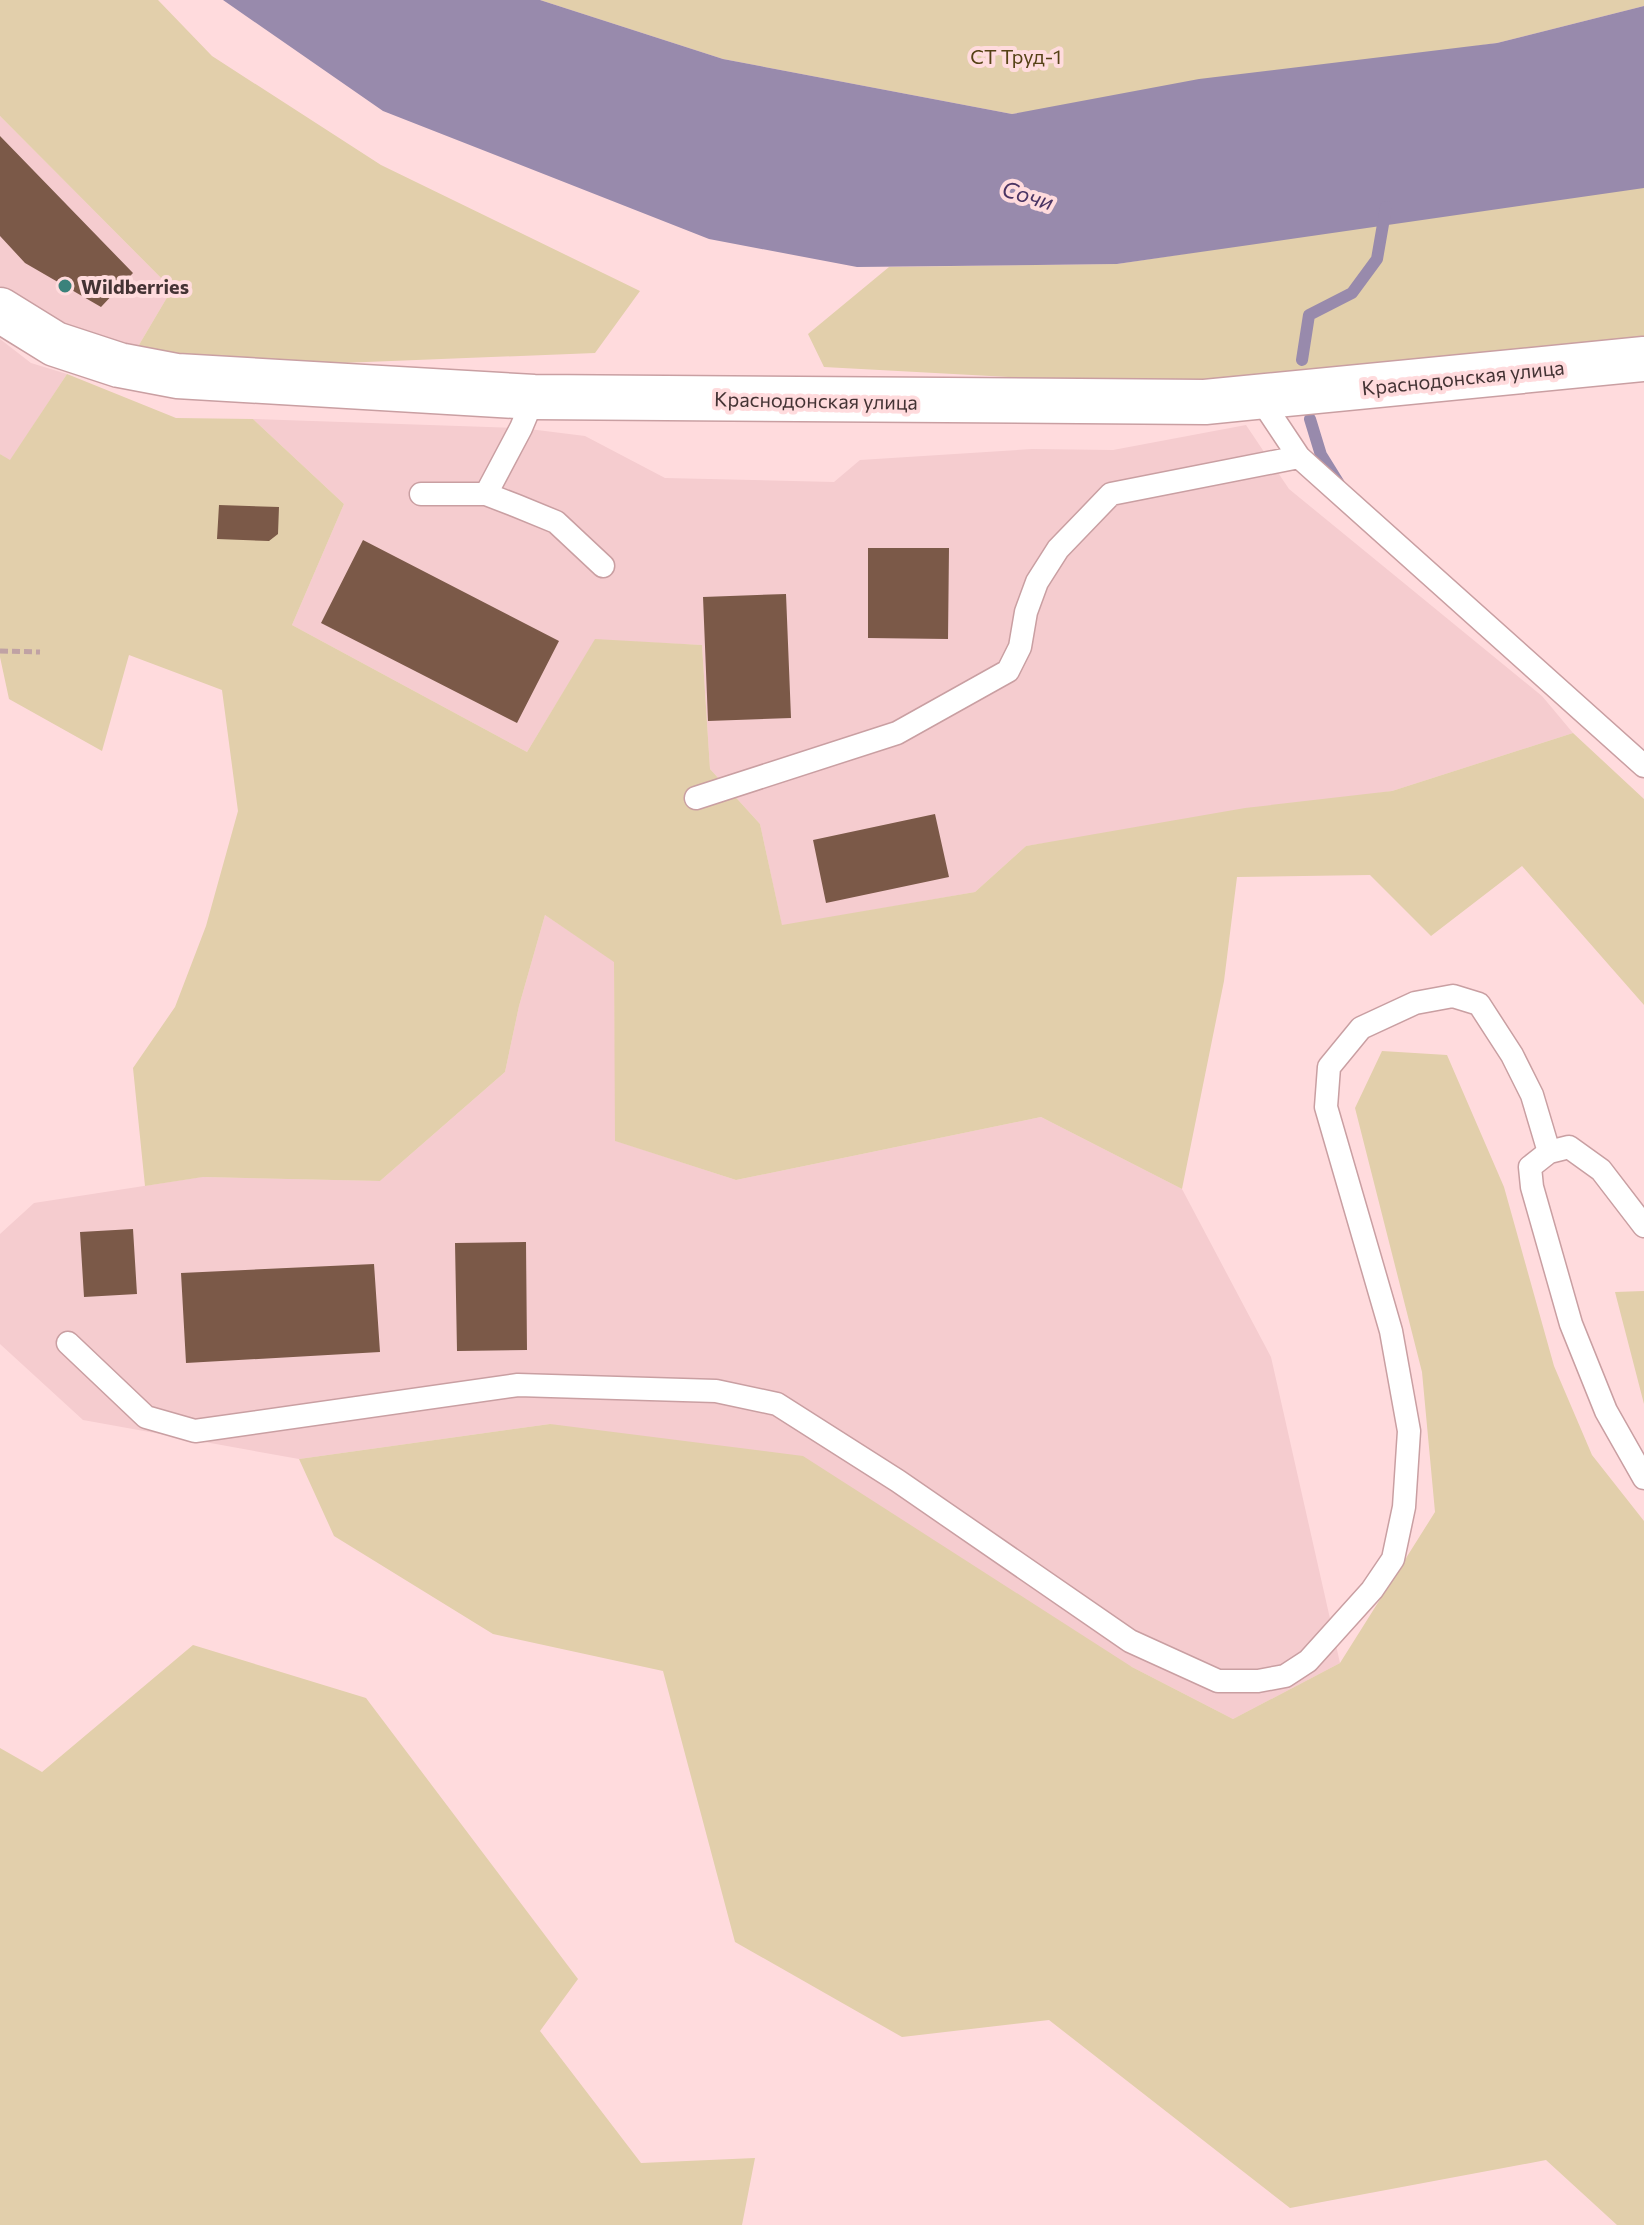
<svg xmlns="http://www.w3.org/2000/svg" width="1644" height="2225" viewBox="0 0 1644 2225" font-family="Commissioner,sans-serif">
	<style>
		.built { fill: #f5cccf }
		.green { fill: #e2cfab }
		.water { fill: #988aac }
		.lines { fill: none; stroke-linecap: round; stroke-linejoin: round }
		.stream { stroke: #988aac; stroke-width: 12 }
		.building { fill: #7b5948 }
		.lane-casing { stroke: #c99fa2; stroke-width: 25 }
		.secondary-casing { stroke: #c99fa2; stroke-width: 47 }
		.path { stroke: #c0a2a4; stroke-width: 5; stroke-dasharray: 8 4; stroke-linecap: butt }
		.lane { stroke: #fff; stroke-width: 22 }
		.secondary { stroke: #fff; stroke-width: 44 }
		.poi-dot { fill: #3b827b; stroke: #ffdbdd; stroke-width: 3 }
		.labels { text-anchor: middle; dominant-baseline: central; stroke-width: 8; stroke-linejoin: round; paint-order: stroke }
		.park-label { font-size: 20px; fill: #554115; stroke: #ffdbdd }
		.poi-label { font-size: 20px; font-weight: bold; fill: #443334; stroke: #ffdbdd; text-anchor: start }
		.street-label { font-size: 20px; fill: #443334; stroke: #ffdbdd }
		.water-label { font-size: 22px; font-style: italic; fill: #4a3463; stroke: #ffdbdd }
	</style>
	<rect width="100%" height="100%" fill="#ffdbdd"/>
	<path class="built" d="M0 116 172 289 136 350 66 331 0 286Z
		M0 339 31 363 67 374 10 461 0 454Z
		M253 419 521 428 585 436 665 478 834 482 860 460 1032 449 1113 450 1246 425 1289 489 1542 696 1573 733 1392 791 1026 846 975 892 782 926 760 824 710 769 702 645 595 640 527 752 292 625 344 504Z
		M545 915 614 961 616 1141 736 1180 1041 1117 1182 1189 1271 1357 1340 1663 1233 1719 1132 1667 550 1424 299 1459 83 1420 0 1344V1234L34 1203 202 1177 380 1181 505 1072 519 1006Z"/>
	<path class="green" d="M0 0H158L212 56 381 165 640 291 595 353 215 368 136 350 172 289 0 116Z
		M540 0H1644V6L1497 43 1012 114 723 59Z
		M1644 184V337L1294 375 1240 376 1171 386 824 367 808 334 889 267 1117 264Z
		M67 374 176 418 253 419 344 504 292 625 527 752 595 639 702 645 710 769 760 824 782 925 975 892 1026 846 1245 808 1392 791 1573 733 1644 799V1005L1522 866 1431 936 1370 875 1237 877 1224 981 1182 1189 1041 1117 736 1180 615 1141 614 962 545 915 519 1006 505 1072 380 1181 203 1177 145 1186 133 1068 175 1007 206 926 238 811 222 690 129 655 102 751 9 699 0 657V454L10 460Z
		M1382 1051 1447 1055 1504 1187 1554 1366 1592 1455 1644 1521V2225H1617L1546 2160 1290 2208 1049 2020 902 2037 735 1942 663 1671 493 1634 334 1536 299 1459 550 1424 803 1456 1132 1667 1233 1719 1340 1663 1435 1512 1422 1372 1355 1108Z
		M1644 1291V1404L1615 1292Z
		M193 1645 366 1698 578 1979 540 2031 641 2163 755 2158 742 2225H0V1748L42 1772Z"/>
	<path class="water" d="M223 0H540L723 59 1012 114 1199 79 1497 43 1644 6V188L1117 264 857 267 709 239 383 111Z"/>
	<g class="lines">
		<path class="stream" d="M1302 360 1309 315 1352 293 1377 259 1386 207
			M1310 419 1321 455 1339 484"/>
	</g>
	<path class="building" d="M0 136 133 273 101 307 25 263 0 236Z
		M219 505 279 507 278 534 269 541 217 539Z
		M363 540 559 641 517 723 321 623Z
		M868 548H949L948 639 868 638Z
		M786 594 791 718 708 721 703 597Z
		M935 814 949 877 826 903 813 840Z
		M133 1229 137 1294 84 1297 80 1232Z
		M526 1242 527 1350 457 1351 455 1243Z
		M374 1264 380 1352 186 1363 181 1273Z"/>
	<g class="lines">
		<defs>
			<path id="lane" d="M1259 397 1299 457 1644 766
				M421 494H486L517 506 556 522 603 566
				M486 494 521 428 534 397
				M696 798 897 733 1008 671 1020 647 1026 612 1037 582 1058 549 1111 494 1299 457
				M1644 1226 1601 1170 1569 1147 1549 1152 1530 1167 1532 1187 1571 1324 1606 1411 1644 1478
				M68 1343 146 1417 195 1431 518 1385 716 1391 777 1404 898 1481 1130 1641 1218 1681H1258L1285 1676 1308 1661 1372 1590 1393 1559 1404 1507 1409 1431 1391 1331 1326 1107 1329 1067 1361 1028 1415 1003 1453 996 1479 1004 1512 1055 1532 1095 1549 1152"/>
			<path id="secondary" d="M0 310 55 344 119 365 177 376 534 397 1205 402 1644 359"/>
		</defs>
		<use href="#lane" class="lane-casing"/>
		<use href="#secondary" class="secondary-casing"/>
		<path class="path" d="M0 651 40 652"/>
		<use href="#lane" class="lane"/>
		<use href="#secondary" class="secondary"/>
	</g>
	<circle class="poi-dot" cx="65" cy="286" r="8"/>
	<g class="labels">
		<g class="park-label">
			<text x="1016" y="56">СТ Труд-1</text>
		</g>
		<g class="poi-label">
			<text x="81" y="286">Wildberries</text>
		</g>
		<g class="street-label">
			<text transform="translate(1463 377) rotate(-6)">Краснодонская улица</text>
			<text transform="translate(816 400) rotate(1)">Краснодонская улица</text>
		</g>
		<g class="water-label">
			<text transform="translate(1028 195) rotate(17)">Сочи</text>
		</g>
	</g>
</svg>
